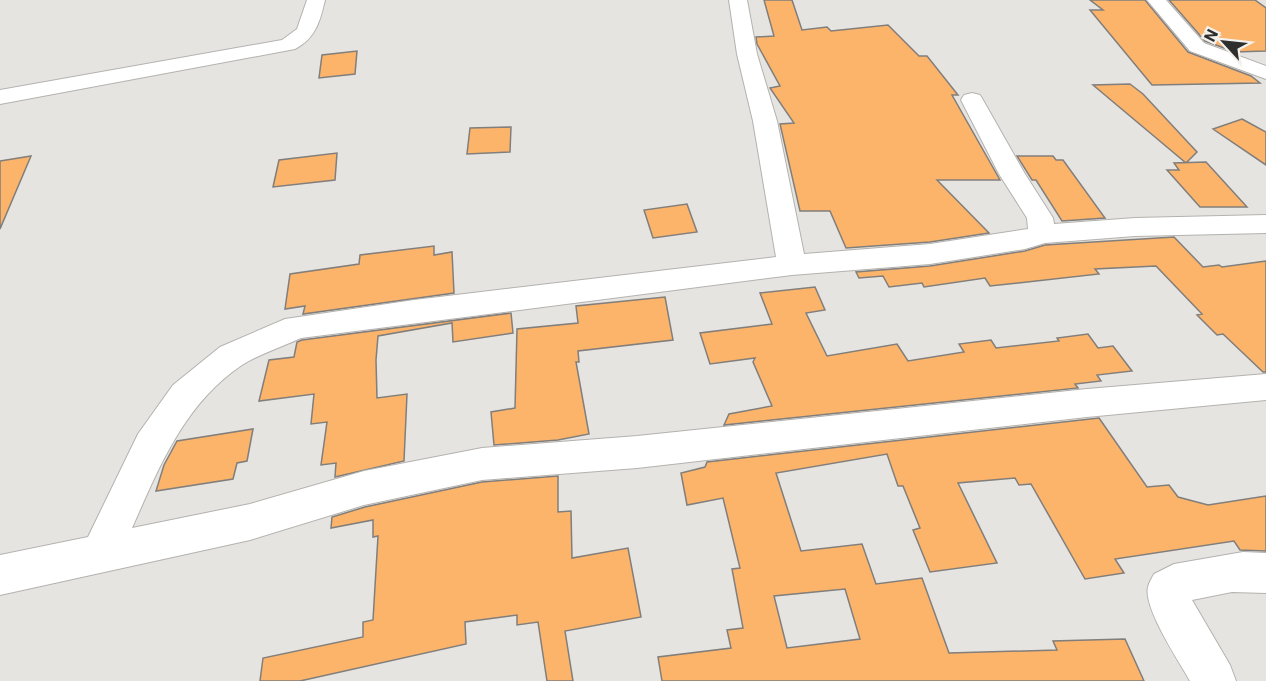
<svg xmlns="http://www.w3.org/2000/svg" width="1266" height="681" viewBox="0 0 1266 681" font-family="Roboto,sans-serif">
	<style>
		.building { fill: #fcb46b; stroke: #817e7b; stroke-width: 1.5; fill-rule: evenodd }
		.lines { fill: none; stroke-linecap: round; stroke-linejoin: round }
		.minor-casing { stroke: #b4b2af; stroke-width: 2 }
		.minor { fill: #fff; fill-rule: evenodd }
	</style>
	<rect width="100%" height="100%" fill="#e6e4e0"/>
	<path class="building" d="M764 0H792L802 30 827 27 831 31 888 25 919 56H927L958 95H952L1000 180H937L989 233 930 242 846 248 830 211H800L780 124 794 123 770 88 780 86 757 44 756 37 774 36Z
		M1090 0H1145L1188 52 1251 76 1260 83 1152 85 1090 10H1103Z
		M1169 0H1255L1266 8V51L1235 52 1205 41Z
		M357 51 355 74 319 78 322 55Z
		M1130 84 1143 94 1197 152 1186 163 1093 85Z
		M1242 119 1266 132V165L1213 129Z
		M511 127 510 152 467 154 470 128Z
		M337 153 335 180 273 187 279 160Z
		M31 156 0 229V161Z
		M1017 156H1053L1056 160H1063L1105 218 1062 221 1036 180H1032Z
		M1206 162 1247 207H1200L1167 170H1179L1174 163Z
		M687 204 697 232 653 238 644 210Z
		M1174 237 1203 267 1219 265 1222 267 1266 261V372H1263L1223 334 1217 335 1197 315 1202 314 1156 266 1095 269 1099 274 990 286 985 278 924 287 922 283 889 287 883 276 859 278 856 272 930 266 1025 251 1045 245Z
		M434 246V255L452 252 454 293 303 314 305 306 285 309 290 274 359 264 360 255Z
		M815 287 825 310 806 313 827 356 897 344 908 361 964 352 959 344 991 340 996 348 1059 341 1057 338 1088 334 1098 348 1113 346 1132 371 1097 375 1101 381 1075 384 1078 388 724 425 729 414 772 406 753 362 755 358 710 364 700 333 772 324 760 293Z
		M665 297 673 340 578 351 579 362H576L589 434 558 440 494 445 491 412 515 408 517 329 578 323 576 306Z
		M511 313 513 333 453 342 452 323 378 336 376 360 377 398 407 394 404 461 335 477 336 463 321 465 327 422 311 424 314 394 259 401 269 360 294 357 297 342 302 340Z
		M1099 418 1147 487 1169 485 1178 497 1208 505 1266 496V551L1240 550 1234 541 1115 559 1124 573 1085 579 1031 484 1019 485 1015 478 958 483 997 563 930 572 913 530 920 528 903 486H898L887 454 776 473 801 551 862 544 876 584 922 578 949 653 1057 650 1053 641 1125 639 1144 681H662L658 657 731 648 727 630 743 628 732 569 740 568 723 498 687 505 681 473 705 467 707 462ZM845 589 860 639 787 648 774 596Z
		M253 429 247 461 237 463 233 479 156 491 164 465 177 441Z
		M558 476V512L571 511 572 558 628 548 641 617 565 631 573 681H547L538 622 517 625V615L465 622 466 644 300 681H260L263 658 363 637V622L373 620 378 536 373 537V520L331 528 332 517 365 507 482 482Z"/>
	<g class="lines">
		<defs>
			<path id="minor" d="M307 0H325C320 21 316 38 295 49L0 104V90L282 40 297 29Z
				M729 0H747L757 54 777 121 804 254 930 244 1028 229 1027 218 999 174 961 100 964 95 972 93 980 95 983 100 1025 174 1053 218 1054 224 1135 218 1266 215V233L1135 236 1045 243 1025 249 930 264 792 275 301 338C282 347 259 354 242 365 184 404 159 467 132 528L250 504 364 471 482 448 637 436 1087 389 1266 374V400L1087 417 637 468 482 480 364 505 250 540 0 595V555L88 537 138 434 173 385 220 347 285 319 414 300 776 257 753 121 737 54Z
				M1147 0H1166L1204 43 1266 66V79L1190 51Z
				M1243 552 1266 553V593L1232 592 1192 600 1230 665 1236 681H1190C1179 661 1143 608 1148 587 1149 582 1152 578 1154 574L1174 564Z"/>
		</defs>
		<use href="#minor" class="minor-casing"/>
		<use href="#minor" class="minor"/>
	</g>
	<g transform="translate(1224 42) rotate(297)" stroke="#f3f1ed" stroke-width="4.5" paint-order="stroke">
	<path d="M0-4.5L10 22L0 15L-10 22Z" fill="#2e2e2c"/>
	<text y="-9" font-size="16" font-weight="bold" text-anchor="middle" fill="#2e2e2c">N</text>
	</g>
</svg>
